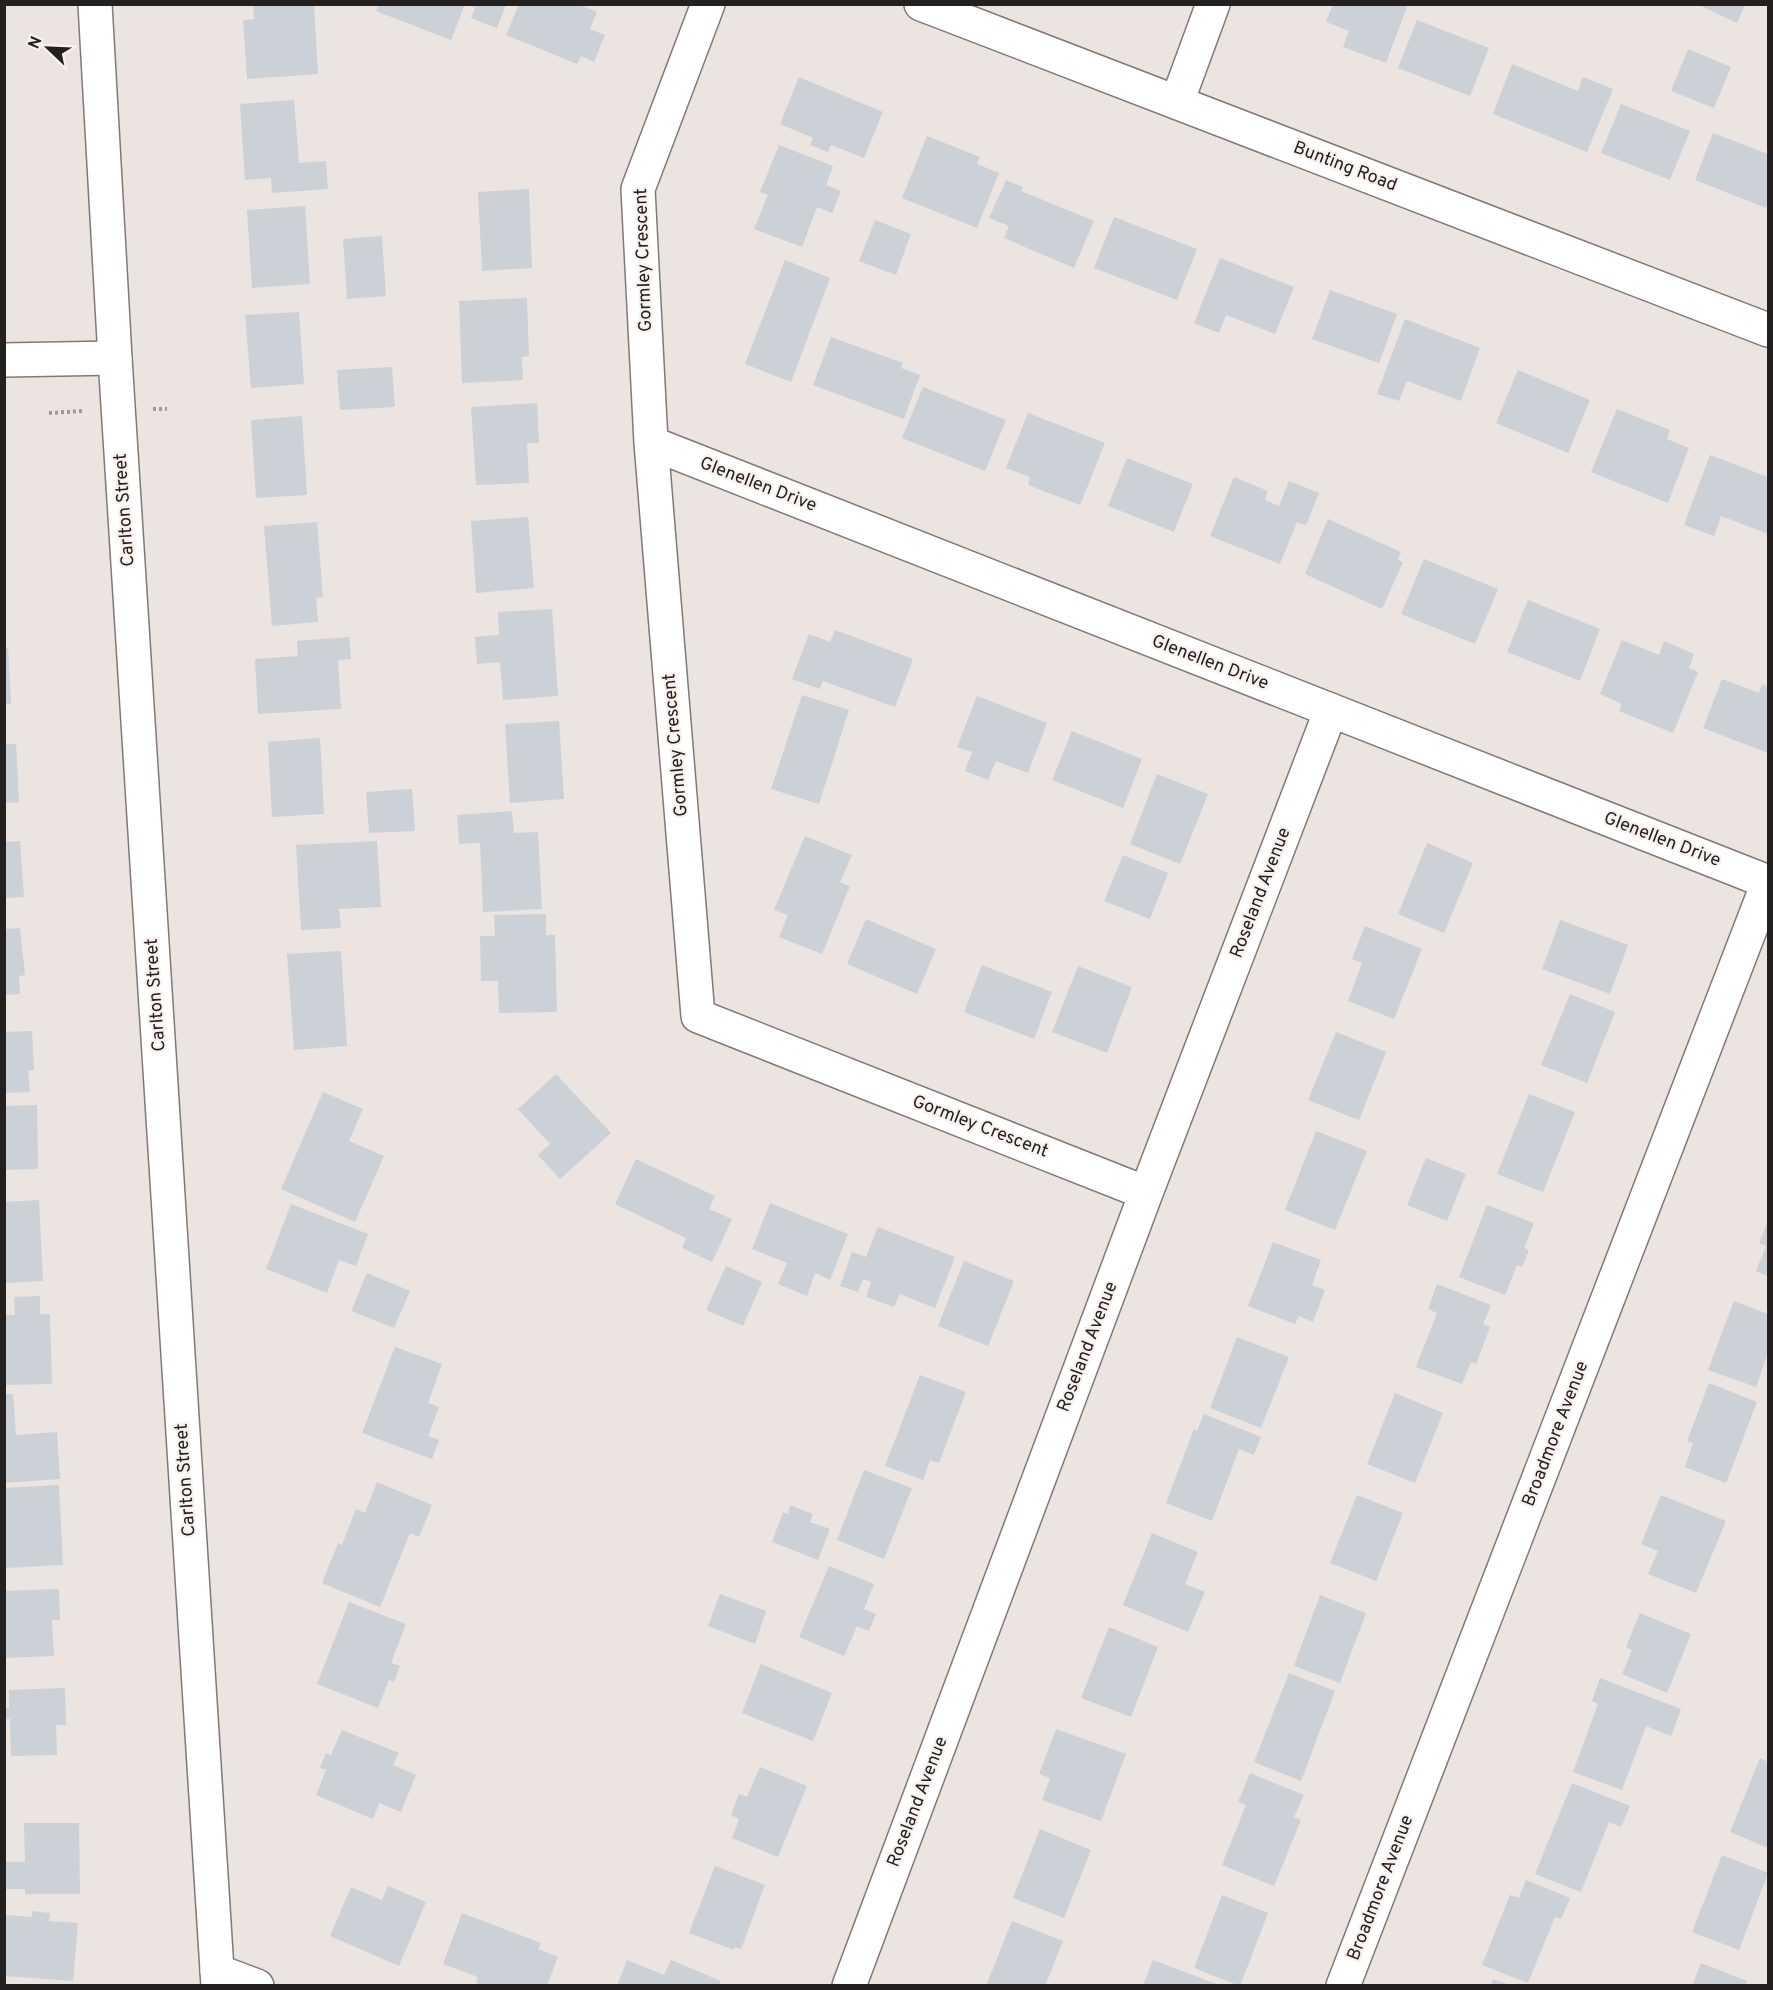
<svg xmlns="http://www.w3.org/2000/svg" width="1773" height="1990" viewBox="0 0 1773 1990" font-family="Overpass,sans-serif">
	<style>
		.building { fill: #ccd0d7 }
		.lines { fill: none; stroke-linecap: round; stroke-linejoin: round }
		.street-casing { stroke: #817976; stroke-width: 36 }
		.secondary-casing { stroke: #817976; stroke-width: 36 }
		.path { stroke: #a09a97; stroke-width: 4; stroke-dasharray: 3 3; stroke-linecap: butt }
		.street { stroke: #fff; stroke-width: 33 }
		.secondary { stroke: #fff; stroke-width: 33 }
		.labels { text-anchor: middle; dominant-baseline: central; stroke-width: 4.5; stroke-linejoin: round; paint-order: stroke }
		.street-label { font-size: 18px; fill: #23201f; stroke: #f9f1ed }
	</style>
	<rect width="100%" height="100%" fill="#ece4e0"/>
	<path class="building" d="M253 4H314L318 74 247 79 243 20 254 19Z
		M379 4H465L451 40 376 11Z
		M466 4H506L497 28 471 18 475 8Z
		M519 4H578L597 12 590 29 605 35 594 62 581 56 577 64 506 35Z
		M1333 4H1408L1386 63 1343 47 1349 31 1326 22Z
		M1699 5H1745L1737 23Z
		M1417 20 1489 48 1470 96 1398 68Z
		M1688 49 1731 67 1714 108 1671 91Z
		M1512 64 1578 91 1583 77 1613 89 1587 152 1493 114Z
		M799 77 883 112 864 158 831 145 828 152 810 145 813 138 780 124Z
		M294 100 299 163 326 161 328 189 272 193 271 178 245 180 240 104Z
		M1621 104 1690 131 1670 180 1601 153Z
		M1713 133 1768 154V202L1766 208 1695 180Z
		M927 136 980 157 977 164 999 173 977 228 902 198Z
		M779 145 833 166 826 185 841 191 832 213 817 207 802 247 754 229 768 195 760 192Z
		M1006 180 1023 187 1021 191 1094 221 1074 268 1004 238 1009 226 989 218Z
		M529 189 532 268 482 271 478 192Z
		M305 206 310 284 252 288 247 210Z
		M1114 217 1197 249 1177 300 1094 268Z
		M875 220 911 234 896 275 859 261Z
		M382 236 386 296 347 299 343 239Z
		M1220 258 1294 287 1275 334 1226 315 1219 333 1194 323Z
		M785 260 830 278 791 382 745 364Z
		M1330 290 1397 314 1379 363 1312 339Z
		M527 298 529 356 522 357 523 380 462 383 459 301Z
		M299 312 304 384 251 388 245 315Z
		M1405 319 1480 348 1461 401 1407 381 1399 401 1377 394Z
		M831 337 903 363 901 368 920 375 904 419 813 385Z
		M392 367 395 407 340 410 337 370Z
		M1518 370 1590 400 1568 453 1496 423Z
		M923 387 1006 420 985 471 902 438Z
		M537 403 539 443H527L529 483 476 485 471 407Z
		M1617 409 1670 430 1667 439 1689 448 1668 503 1591 472Z
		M1028 413 1105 443 1080 505 1028 485 1030 477 1006 468Z
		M302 416 307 495 256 498 251 420Z
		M1710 455 1768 477V534L1721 516 1714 536 1684 525Z
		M1127 458 1193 484 1174 532 1108 506Z
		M1234 477 1268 491 1265 500 1279 506 1289 481 1319 493 1306 525 1297 522 1280 564 1210 536Z
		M528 517 534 588 476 593 471 521Z
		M1328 519 1401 552 1398 560 1403 562 1382 609 1305 574Z
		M317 522 323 597 316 598 318 622 272 626 264 526Z
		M1424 559 1498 589 1475 644 1401 614Z
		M1528 600 1600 629 1580 681 1507 652Z
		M552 609 558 696 503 700 500 662 477 664 475 637 499 635 498 612Z
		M835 630 913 659 895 707 823 681 820 689 792 679 809 634 830 642Z
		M349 637 351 659 338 660 341 709 258 714 255 659 298 656 297 641Z
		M1622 640 1659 655 1664 641 1694 654 1689 668 1698 672 1673 733 1619 711 1622 704 1600 694Z
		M4 648H8L11 704H4Z
		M1722 679 1759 693 1762 684 1768 687V753L1703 728Z
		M802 695 849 710 819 804 771 789Z
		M977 696 1047 723 1028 773 996 761 988 780 965 771 972 752 957 747Z
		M559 721 564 799 510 803 505 724Z
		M1072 731 1142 759 1123 808 1052 780Z
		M320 738 324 814 272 817 268 742Z
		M4 744H16L19 802 4 803Z
		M1157 774 1208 794 1180 864 1130 844Z
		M412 789 415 831 369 833 366 792Z
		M512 811 514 833 538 832 542 909 483 912 480 843 459 844 457 815Z
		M805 836 852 855 840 882 850 886 822 954 779 937 788 915 774 910Z
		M20 841 24 897 4 898V842Z
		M377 841 381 907 339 909 341 928 301 930 296 845Z
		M1427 843 1473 863 1444 933 1398 914Z
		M1123 855 1168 873 1150 919 1104 901Z
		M546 914V935H555L557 1012 499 1013 498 981H481L480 936H495L494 915Z
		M866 919 936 949 917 994 847 964Z
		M1560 920 1628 945 1610 994 1542 969Z
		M1365 926 1422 949 1394 1019 1348 1001 1362 963 1352 959Z
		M20 928 25 975 19 976 20 994 4 995V929Z
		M341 951 347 1046 294 1050 287 954Z
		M982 965 1052 992 1034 1039 964 1012Z
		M1078 966 1132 987 1107 1053 1052 1032Z
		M1570 994 1615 1012 1587 1083 1541 1065Z
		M32 1031 34 1070 28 1071 30 1092 4 1093V1032Z
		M1336 1032 1386 1052 1359 1120 1308 1100Z
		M556 1074 611 1133 560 1179 538 1155 550 1144 518 1109Z
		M323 1092 363 1109 349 1141 384 1156 355 1222 281 1189Z
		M1529 1094 1575 1112 1543 1192 1497 1174Z
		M37 1105 38 1169 4 1170V1106Z
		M1316 1131 1367 1151 1335 1230 1285 1210Z
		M1426 1158 1466 1174 1447 1221 1407 1205Z
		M636 1159 715 1196 709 1209 732 1219 712 1262 682 1248 686 1238 615 1204Z
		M39 1200 43 1281 5 1283V1202Z
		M770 1203 848 1234 830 1280 815 1273 807 1296 778 1284 787 1263 752 1249Z
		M291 1204 368 1234 356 1266 339 1260 327 1293 266 1269Z
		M1487 1205 1534 1223 1524 1248 1529 1250 1522 1267 1517 1265 1505 1295 1459 1277Z
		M1768 1220V1276L1756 1271 1766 1246 1759 1243Z
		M878 1227 955 1257 935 1308 900 1294 894 1307 866 1297 871 1282 863 1279 858 1292 840 1286 852 1252 866 1257Z
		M1273 1242 1321 1260 1312 1285 1325 1290 1313 1322 1299 1316 1295 1324 1248 1306Z
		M964 1261 1014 1281 988 1346 938 1326Z
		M726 1266 762 1282 743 1326 706 1310Z
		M367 1273 410 1291 394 1328 351 1311Z
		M1437 1284 1491 1305 1483 1324 1490 1327 1476 1364 1471 1362 1462 1384 1416 1367 1437 1313 1428 1309Z
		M40 1296V1314H50L52 1384 4 1385V1315H15L14 1297Z
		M1734 1301 1768 1314V1353L1756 1387 1708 1370Z
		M1237 1337 1289 1357 1261 1428 1210 1408Z
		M395 1347 442 1364 428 1403 439 1407 428 1436 439 1440 432 1459 362 1433Z
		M920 1375 966 1392 939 1463 930 1460 923 1480 885 1466Z
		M1709 1383 1757 1402 1726 1483 1685 1467 1693 1443 1687 1441Z
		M1395 1393 1443 1413 1415 1483 1367 1464Z
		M4 1394H13L16 1435 57 1432 60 1479 4 1483Z
		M1204 1414 1261 1437 1254 1455 1239 1449 1212 1521 1166 1503 1194 1429 1197 1431Z
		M864 1470 912 1488 884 1559 837 1540Z
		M377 1482 432 1505 419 1537 410 1533 380 1607 322 1583 338 1543 342 1545 356 1509 365 1513Z
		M59 1485 63 1565 6 1568 4 1488Z
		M1357 1495 1403 1513 1376 1581 1330 1563Z
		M1661 1495 1726 1521 1696 1593 1648 1574 1658 1551 1641 1544Z
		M790 1505 813 1514 810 1522 830 1529 818 1560 772 1542 783 1512 788 1514Z
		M1152 1533 1198 1552 1185 1584 1205 1592 1188 1632 1123 1605Z
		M829 1566 874 1584 864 1609 876 1614 869 1631 857 1626 844 1656 799 1637Z
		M59 1589 60 1620H52L54 1656 5 1658 4 1591Z
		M720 1594 766 1611 755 1644 708 1626Z
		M1320 1595 1366 1613 1340 1683 1294 1666Z
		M349 1602 406 1624 391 1663 400 1666 394 1682 389 1680 378 1708 317 1684Z
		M1640 1613 1691 1634 1667 1693 1622 1674 1632 1650 1626 1647Z
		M1109 1627 1158 1647 1131 1717 1081 1698Z
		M761 1664 832 1693 813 1741 742 1713Z
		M1289 1673 1335 1691 1301 1781 1254 1762Z
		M1600 1678 1681 1709 1671 1736 1646 1726 1622 1790 1573 1772 1598 1704 1592 1701Z
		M65 1688 66 1725H56L57 1755 11 1756 10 1719H4V1708H9V1690Z
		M1056 1729 1126 1754 1101 1821 1042 1800 1050 1778 1039 1774Z
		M342 1730 399 1753 393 1765 416 1775 401 1812 379 1803 373 1819 316 1795 326 1770 320 1768 326 1753 331 1755Z
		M1760 1758 1768 1762V1848L1730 1832Z
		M760 1767 807 1786 778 1857 732 1838 739 1819 731 1815 739 1794 747 1797Z
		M1250 1773 1304 1795 1294 1817 1301 1820 1274 1886 1222 1865 1246 1805 1238 1802Z
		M1572 1783 1630 1806 1621 1827 1609 1822 1581 1892 1535 1874Z
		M24 1823H79L80 1894H25V1889H5V1862H25Z
		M1040 1829 1091 1850 1064 1918 1013 1898Z
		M1722 1855 1768 1873 1739 1950 1692 1932Z
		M715 1866 765 1885 741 1949 735 1947 734 1950 689 1933Z
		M1526 1880 1570 1898 1561 1919 1555 1917 1528 1983 1482 1965 1510 1895 1519 1898Z
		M388 1886 426 1902 399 1966 330 1936 351 1887 382 1900Z
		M1222 1895 1268 1913 1240 1986 1194 1968Z
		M32 1911 50 1913 49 1921 78 1923 73 1981 4 1976V1915L32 1917Z
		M462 1913 541 1943 538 1949 558 1957 547 1986H483L476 1983 478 1977 443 1964Z
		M1012 1921 1063 1941 1045 1986H986Z
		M627 1960 664 1975 671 1960 721 1981 719 1986H617Z
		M1153 1960 1219 1985V1986H1143Z
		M1701 1963 1747 1981 1745 1986H1692Z
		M1493 1979 1510 1985 1509 1986H1490Z"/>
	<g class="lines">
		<defs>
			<path id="street" d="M708 4 638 189 651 443 698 1016 1146 1193
				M1177 102 1213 4
				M4 360 115 358
				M651 443 1768 882
				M217 1971 257 1986
				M849 1986 1146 1193 1331 710
				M1343 1986 1768 883"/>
			<path id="secondary" d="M95 4 115 358 218 1986
				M921 4 1768 330"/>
		</defs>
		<use href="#street" class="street-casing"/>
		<use href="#secondary" class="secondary-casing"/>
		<path class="path" d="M153 409H167
			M49 413 83 411"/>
		<use href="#street" class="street"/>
		<use href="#secondary" class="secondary"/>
	</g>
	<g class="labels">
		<g class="street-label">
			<text transform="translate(1345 167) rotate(21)">Bunting Road</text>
			<text transform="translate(644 260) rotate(-92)">Gormley Crescent</text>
			<text transform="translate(758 485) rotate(21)">Glenellen Drive</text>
			<text transform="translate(125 510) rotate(-94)">Carlton Street</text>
			<text transform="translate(1210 663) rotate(21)">Glenellen Drive</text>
			<text transform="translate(676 745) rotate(-95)">Gormley Crescent</text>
			<text transform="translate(1662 840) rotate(21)">Glenellen Drive</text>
			<text transform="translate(1261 893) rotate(-69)">Roseland Avenue</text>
			<text transform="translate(156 995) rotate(-94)">Carlton Street</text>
			<text transform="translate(980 1127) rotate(21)">Gormley Crescent</text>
			<text transform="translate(1088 1347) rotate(-69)">Roseland Avenue</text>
			<text transform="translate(1556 1434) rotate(-69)">Broadmore Avenue</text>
			<text transform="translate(186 1480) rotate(-94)">Carlton Street</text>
			<text transform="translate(918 1802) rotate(-69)">Roseland Avenue</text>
			<text transform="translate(1381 1888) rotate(-69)">Broadmore Avenue</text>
		</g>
	</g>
	<rect width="1773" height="1990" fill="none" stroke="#23201f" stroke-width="12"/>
	<g transform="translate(48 48) rotate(293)" stroke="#f9f1ed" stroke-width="4.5" paint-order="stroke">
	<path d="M0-4.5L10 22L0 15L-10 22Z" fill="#23201f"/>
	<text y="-9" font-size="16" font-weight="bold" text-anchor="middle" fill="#23201f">N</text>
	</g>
</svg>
